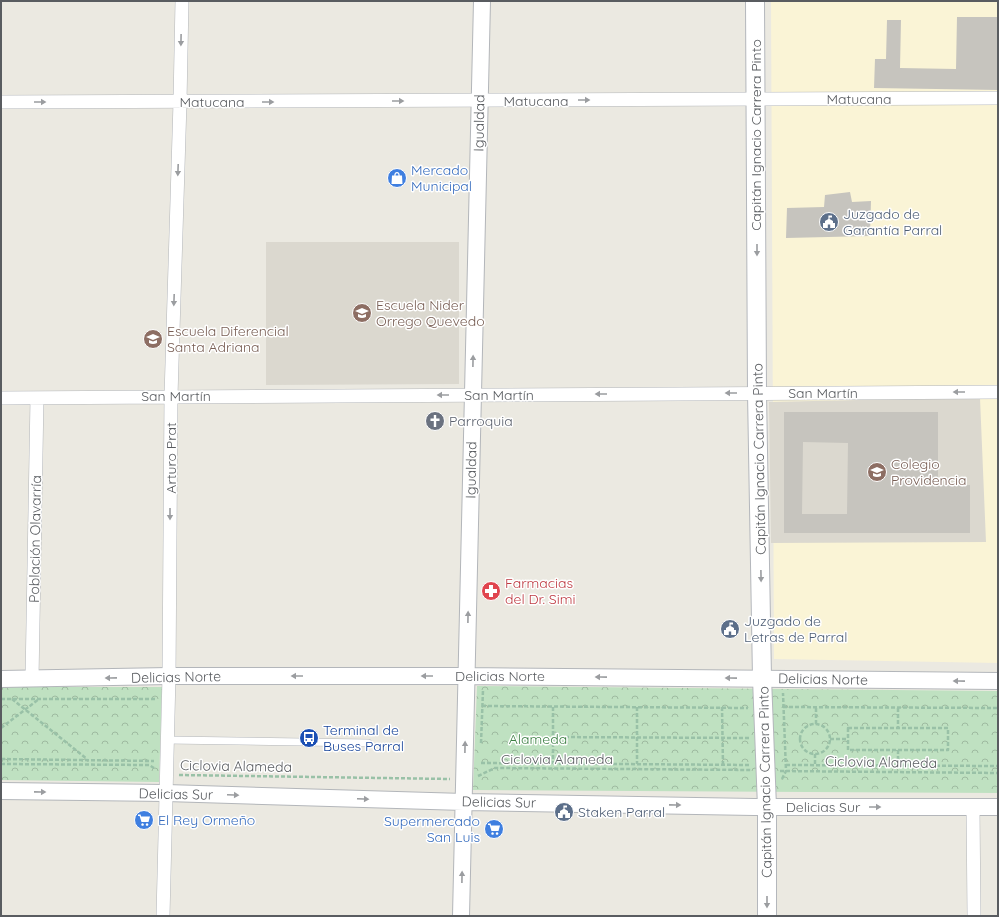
<svg xmlns="http://www.w3.org/2000/svg" width="999" height="917" viewBox="0 0 999 917" font-family="Quicksand,sans-serif">
	<style>
		.commercial { fill: #faf4d6 }
		.education { fill: #dbd8cf }
		.forest { fill: url(#forest-crowns) }
		.building { fill: #c6c4be; fill-rule: evenodd }
		.lines { fill: none; stroke-linecap: round; stroke-linejoin: round }
		.service-casing { stroke: #b3b6ba; stroke-width: 8 }
		.minor-casing { stroke: #b3b6ba; stroke-width: 14 }
		.tertiary-casing { stroke: #b3b6ba; stroke-width: 18 }
		.secondary-casing { stroke: #b4b7bc; stroke-width: 20 }
		.path { stroke: #99c1a7; stroke-width: 2.5; stroke-dasharray: 4 2; stroke-linecap: butt }
		.service { stroke: #fff; stroke-width: 7 }
		.minor { stroke: #fff; stroke-width: 13 }
		.tertiary { stroke: #fff; stroke-width: 16 }
		.secondary { stroke: #fff; stroke-width: 18 }
		.oneway { fill: #9b9da0 }
		.labels { text-anchor: middle; dominant-baseline: central; stroke-width: 3; stroke-linejoin: round; paint-order: stroke }
		.street-label { font-size: 14px; fill: #595c60; stroke: #fff }
		.shop-label { font-size: 14px; fill: #366cbe; stroke: #fff; text-anchor: start }
		.service-label { font-size: 14px; fill: #4e5e75; stroke: #fff; text-anchor: start }
		.education-label { font-size: 14px; fill: #785e54; stroke: #fff; text-anchor: start }
		.worship-label { font-size: 14px; fill: #5b616d; stroke: #fff; text-anchor: start }
		.health-label { font-size: 14px; fill: #be3a42; stroke: #fff; text-anchor: start }
		.transit-label { font-size: 14px; fill: #164399; stroke: #fff; text-anchor: start }
		.park-label { font-size: 14px; fill: #3b7e42; stroke: #fff }
	</style>
	<defs>
		<pattern id="forest-crowns" width="20" height="18" patternUnits="userSpaceOnUse"><rect width="20" height="18" fill="#bfe1c1"/><path d="M2 6a3 3 0 1 1 6 0M12 15a3 3 0 1 1 6 0" fill="none" stroke="#9ebaa0"/></pattern>
	</defs>
	<rect width="100%" height="100%" fill="#ebe9e1"/>
	<path class="commercial" d="M771 1H998V663L774 659Z"/>
	<path class="education" d="M266 242H459V384L266 385Z
		M945 398H980L986 542 771 543 769 402Z"/>
	<path class="forest" d="M477 686 998 691V793L473 790Z
		M1 687H162L159 782 1 780Z"/>
	<path class="building" d="M957 17H998V90L874 88 875 59H886L887 20H901L900 68 956 69Z
		M850 192 852 202 871 201 870 236 786 238 787 208 824 207 825 195Z
		M784 412H938V485H970V533H784ZM803 442 848 443 847 514H802Z"/>
	<g class="lines">
		<defs>
			<path id="service" d="M167 740 368 743"/>
			<path id="minor" d="M1 102 998 98
				M1 398 998 392
				M32 679 37 398
				M973 807 974 916
				M163 916 169 676 171 396 180 102 182 1"/>
			<path id="tertiary" d="M1 679 169 676H466L998 681
				M1 791 166 793 464 802 754 807H998
				M461 916 482 1"/>
			<path id="secondary" d="M755 1 757 393 762 678 767 807V916"/>
		</defs>
		<use href="#service" class="service-casing"/>
		<use href="#minor" class="minor-casing"/>
		<use href="#tertiary" class="tertiary-casing"/>
		<use href="#secondary" class="secondary-casing"/>
		<path class="path" d="M1 699H156
			M12 699 87 759
			M482 706 748 708
			M553 707V764
			M637 707V764
			M722 707 723 765
			M783 707 998 708
			M816 708V724
			M898 708V728
			M800 739a15 15 0 1 1 30 0a15 15 0 1 1-30 0Z
			M1 728 39 699
			M848 728H948V750H848Z
			M553 737 750 738
			M830 739H848
			M481 743 483 690
			M898 750V765
			M815 754V765
			M1 759 154 761
			M481 763 750 765
			M1 764 149 765 154 768
			M786 765 998 766
			M780 771 998 773
			M179 775 450 779
			M478 776 495 768 751 770
			M782 779 786 771 783 693"/>
		<use href="#service" class="service"/>
		<use href="#minor" class="minor"/>
		<use href="#tertiary" class="tertiary"/>
		<use href="#secondary" class="secondary"/>
	</g>
	<defs><path id="oneway-solid" d="M-6-.8H1V-3.2L6.5 0L1 3.2V.8H-6Z"/></defs>
	<g class="oneway">
		<use href="#oneway-solid" transform="translate(181 40) rotate(91)"/>
		<use href="#oneway-solid" transform="translate(584 100)"/>
		<use href="#oneway-solid" transform="translate(398 101)"/>
		<use href="#oneway-solid" transform="translate(40 102)"/>
		<use href="#oneway-solid" transform="translate(268 102)"/>
		<use href="#oneway-solid" transform="translate(178 170) rotate(92)"/>
		<use href="#oneway-solid" transform="translate(757 250) rotate(90)"/>
		<use href="#oneway-solid" transform="translate(174 300) rotate(92)"/>
		<use href="#oneway-solid" transform="translate(473 361) rotate(-89)"/>
		<use href="#oneway-solid" transform="translate(959 392) rotate(180)"/>
		<use href="#oneway-solid" transform="translate(731 393) rotate(180)"/>
		<use href="#oneway-solid" transform="translate(601 394) rotate(180)"/>
		<use href="#oneway-solid" transform="translate(443 395) rotate(180)"/>
		<use href="#oneway-solid" transform="translate(170 514) rotate(90)"/>
		<use href="#oneway-solid" transform="translate(761 576) rotate(89)"/>
		<use href="#oneway-solid" transform="translate(468 617) rotate(-89)"/>
		<use href="#oneway-solid" transform="translate(297 676) rotate(180)"/>
		<use href="#oneway-solid" transform="translate(427 676) rotate(180)"/>
		<use href="#oneway-solid" transform="translate(601 677) rotate(-179)"/>
		<use href="#oneway-solid" transform="translate(111 678) rotate(179)"/>
		<use href="#oneway-solid" transform="translate(731 678) rotate(-179)"/>
		<use href="#oneway-solid" transform="translate(959 681) rotate(-179)"/>
		<use href="#oneway-solid" transform="translate(465 747) rotate(-89)"/>
		<use href="#oneway-solid" transform="translate(40 792) rotate(1)"/>
		<use href="#oneway-solid" transform="translate(233 795) rotate(2)"/>
		<use href="#oneway-solid" transform="translate(363 799) rotate(2)"/>
		<use href="#oneway-solid" transform="translate(675 805) rotate(1)"/>
		<use href="#oneway-solid" transform="translate(875 807)"/>
		<use href="#oneway-solid" transform="translate(462 877) rotate(-89)"/>
		<use href="#oneway-solid" transform="translate(767 902) rotate(90)"/>
	</g>
	<defs>
		<symbol id="shop-disc" viewBox="-11 -11 22 22"><circle r="9.5" fill="#3f7fe0" stroke="#fff"/><path d="M-5-2.5h2.3a2.7 3.5 0 0 1 5.4 0H5L5.5 6h-11ZM-1.5-2.5h3a1.5 2.3 0 0 0-3 0Z" fill="#fff"/></symbol>
		<symbol id="civic-disc" viewBox="-11 -11 22 22"><circle r="9.5" fill="#5c6f8a" stroke="#fff"/><path d="M-.6-6.5H3V-4.5H.6V-3L4-1V1h2V6H-6V1h2V-1L-.6-3ZM-1.2 2.5V6h2.4V2.5Z" fill="#fff"/></symbol>
		<symbol id="school-disc" viewBox="-11 -11 22 22"><circle r="9.5" fill="#8d6e63" stroke="#fff"/><path d="M0-5L7-2L0 1L-7-2ZM-4 1L0 2.5L4 1V4Q0 6-4 4Z" fill="#fff"/></symbol>
		<symbol id="church-disc" viewBox="-11 -11 22 22"><circle r="9.5" fill="#6b7280" stroke="#fff"/><path d="M-1.2-6h2.4v3.5h3.3v2.4h-3.3V6h-2.4V-.1h-3.3v-2.4h3.3Z" fill="#fff"/></symbol>
		<symbol id="pharmacy-disc" viewBox="-11 -11 22 22"><circle r="9.5" fill="#e0444e" stroke="#fff"/><path d="M-2-6h4v4h4v4h-4v4h-4v-4h-4v-4h4Z" fill="#fff"/></symbol>
		<symbol id="bus-disc" viewBox="-11 -11 22 22"><circle r="9.5" fill="#1a4fb4" stroke="#fff"/><path d="M-5-6H5V4H4V6H2V4H-2V6H-4V4H-5ZM-3.5-4V0h7V-4ZM-3.5 1.2v1.5H-2V1.2ZM2 1.2v1.5H3.5V1.2Z" fill="#fff"/></symbol>
		<symbol id="supermarket-disc" viewBox="-11 -11 22 22"><circle r="9.5" fill="#3f7fe0" stroke="#fff"/><path d="M-6-5.5h2.5l.6 2H6L4.5 2H-2.5L-4.4-4H-6ZM-1.5 3.2a1.3 1.3 0 1 0 .1 0ZM3 3.2a1.3 1.3 0 1 0 .1 0Z" fill="#fff"/></symbol>
	</defs>
	<g fill-rule="evenodd">
		<use href="#shop-disc" x="386" y="167" width="22" height="22"/>
		<use href="#civic-disc" x="818" y="211" width="22" height="22"/>
		<use href="#school-disc" x="351" y="302" width="22" height="22"/>
		<use href="#school-disc" x="142" y="328" width="22" height="22"/>
		<use href="#church-disc" x="424" y="410" width="22" height="22"/>
		<use href="#school-disc" x="866" y="461" width="22" height="22"/>
		<use href="#pharmacy-disc" x="480" y="580" width="22" height="22"/>
		<use href="#civic-disc" x="719" y="618" width="22" height="22"/>
		<use href="#bus-disc" x="298" y="727" width="22" height="22"/>
		<use href="#civic-disc" x="553" y="801" width="22" height="22"/>
		<use href="#supermarket-disc" x="133" y="809" width="22" height="22"/>
		<use href="#supermarket-disc" x="483" y="818" width="22" height="22"/>
	</g>
	<g class="labels">
		<g class="street-label">
			<text x="859" y="99">Matucana</text>
			<text x="536" y="101">Matucana</text>
			<text x="212" y="102">Matucana</text>
			<text transform="translate(479 123) rotate(-89)">Igualdad</text>
			<text transform="translate(756 135) rotate(-90)">Capitán Ignacio Carrera Pinto</text>
			<text x="823" y="393">San Martín</text>
			<text x="499" y="395">San Martín</text>
			<text x="176" y="396">San Martín</text>
			<text transform="translate(171 458) rotate(-90)">Arturo Prat</text>
			<text transform="translate(759 459) rotate(-91)">Capitán Ignacio Carrera Pinto</text>
			<text transform="translate(471 470) rotate(-89)">Igualdad</text>
			<text transform="translate(35 539) rotate(-89)">Población Olavarría</text>
			<text x="500" y="676">Delicias Norte</text>
			<text transform="translate(176 677) rotate(-1)">Delicias Norte</text>
			<text transform="translate(823 679) rotate(1)">Delicias Norte</text>
			<text x="557" y="759">Ciclovia Alameda</text>
			<text transform="translate(881 762) rotate(1)">Ciclovia Alameda</text>
			<text transform="translate(236 766) rotate(1)">Ciclovia Alameda</text>
			<text transform="translate(765 782) rotate(-91)">Capitán Ignacio Carrera Pinto</text>
			<text transform="translate(176 794) rotate(1)">Delicias Sur</text>
			<text transform="translate(499 802) rotate(1)">Delicias Sur</text>
			<text x="823" y="807">Delicias Sur</text>
		</g>
		<g class="shop-label">
			<text x="411" y="170">Mercado<tspan x="411" dy="16">Municipal</tspan></text>
			<text x="158" y="820">El Rey Ormeño</text>
			<text x="480" y="821" text-anchor="end">Supermercado<tspan x="480" dy="16">San Luis</tspan></text>
		</g>
		<g class="service-label">
			<text x="843" y="214">Juzgado de<tspan x="843" dy="16">Garantía Parral</tspan></text>
			<text x="744" y="621">Juzgado de<tspan x="744" dy="16">Letras de Parral</tspan></text>
			<text x="578" y="812">Staken Parral</text>
		</g>
		<g class="education-label">
			<text x="376" y="305">Escuela Nider<tspan x="376" dy="16">Orrego Quevedo</tspan></text>
			<text x="167" y="331">Escuela Diferencial<tspan x="167" dy="16">Santa Adriana</tspan></text>
			<text x="891" y="464">Colegio<tspan x="891" dy="16">Providencia</tspan></text>
		</g>
		<g class="worship-label">
			<text x="449" y="421">Parroquia</text>
		</g>
		<g class="health-label">
			<text x="505" y="583">Farmacias<tspan x="505" dy="16">del Dr. Simi</tspan></text>
		</g>
		<g class="transit-label">
			<text x="323" y="730">Terminal de<tspan x="323" dy="16">Buses Parral</tspan></text>
		</g>
		<g class="park-label">
			<text x="538" y="739">Alameda</text>
		</g>
	</g>
	<rect width="999" height="917" fill="none" stroke="#595c60" stroke-width="4"/>
</svg>
